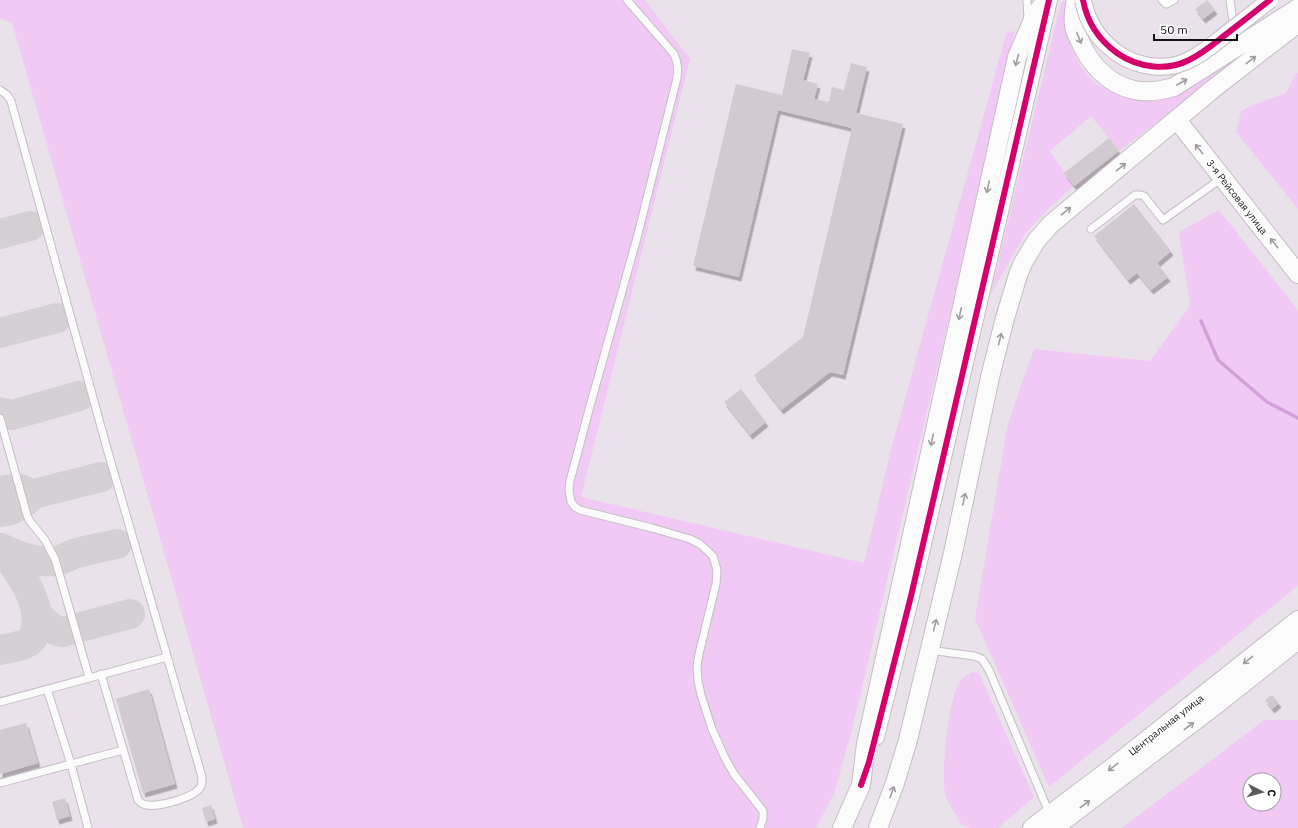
<svg xmlns="http://www.w3.org/2000/svg" width="1298" height="828" viewBox="0 0 1298 828" font-family="'IBM Plex Sans',sans-serif">
	<style>
		.green { fill: #f1c9f5; fill-rule: evenodd }
		.lines { fill: none; stroke-linecap: round; stroke-linejoin: round }
		.stream { stroke: #d2a1d7; stroke-width: 3.5 }
		.taxiway { stroke: #d4d0d4; stroke-width: 30 }
		.building { fill: #d1cad1; filter: url(#shadow) }
		.service-casing { stroke: #c4bec4; stroke-width: 9 }
		.tertiary-casing { stroke: #c4bec4; stroke-width: 18 }
		.secondary-casing { stroke: #c4bec4; stroke-width: 20 }
		.service { stroke: #fcfbfc; stroke-width: 7 }
		.tertiary { stroke: #fcfbfc; stroke-width: 16 }
		.secondary { stroke: #fcfbfc; stroke-width: 18 }
		.tertiary-bridge-casing { stroke: #c4bec4; stroke-width: 18; stroke-linecap: butt }
		.tertiary-bridge { stroke: #fcfbfc; stroke-width: 16 }
		.cycleway-casing { stroke: #fff; stroke-width: 8 }
		.cycleway { stroke: #d6006c; stroke-width: 6 }
		.oneway { stroke: #9f9d9f }
		.labels { text-anchor: middle; dominant-baseline: central; stroke-width: 4; stroke-linejoin: round; paint-order: stroke }
		.street-label { font-size: 10px; fill: #140f14; stroke: #fff }
	</style>
	<defs>
		<filter id="shadow"><feDropShadow dx="2.5" dy="4.5" stdDeviation="0" flood-color="#0004"/></filter>
	</defs>
	<rect width="100%" height="100%" fill="#eae2ea"/>
	<path class="green" d="M0 0H645L690 59 581 497 864 563 891 449 1007 31 1015 32 1006 64 951 310 853 726 834 794 816 828H243L12 23 0 18Z
		M1069 0C1068 10 1066 21 1067 31 1070 49 1081 71 1096 83 1104 89 1114 93 1123 96 1138 101 1153 103 1168 98 1188 92 1206 77 1223 66L1228 69 1119 151 1091 116 1050 151 1074 186 1048 209 1025 234 990 296 1061 2Z
		M1296 73H1298V209L1236 132 1241 111 1255 104 1286 93Z
		M1219 210 1298 310V586L1049 787 975 619 1008 423 1034 349 1150 361 1190 306 1179 232Z
		M972 672 979 673 1034 797 998 828H970L962 825C958 818 946 801 945 793 941 771 948 710 956 689 959 681 964 676 972 672Z
		M1264 720H1298V828H1122ZM1250 780H1274V804H1250Z"/>
	<g class="lines">
		<path class="stream" d="M1201 321 1218 360 1267 402 1298 418"/>
		<path class="taxiway" d="M0 234 30 226
			M0 333 57 318
			M0 412 12 415 79 396
			M0 491 13 489H20L33 494 101 477
			M0 512C14 511 24 504 33 494
			M0 548C17 568 41 599 36 627 35 632 34 638 30 641 24 646 8 648 0 650
			M1 548C18 556 35 563 54 561 63 560 70 555 77 553 90 549 104 547 117 544
			M36 613C44 621 50 630 62 632L130 614"/>
	</g>
	<path class="building" d="M1207 0 1215 10 1203 19 1195 9Z
		M792 49 810 53 803 80 818 84 814 99 829 102 832 87 844 90 851 63 867 67 856 113 903 124 843 375 830 372 781 410 754 375 803 337 852 128 778 110 739 277 693 266 736 84 782 95Z
		M1109 138 1119 151 1074 186 1064 173Z
		M1134 204 1171 251 1157 263 1168 277 1151 290 1137 273 1128 280 1094 236Z
		M741 389 766 422 750 435 724 402Z
		M149 689 175 784 143 793 116 699Z
		M1272 695 1279 703 1272 709 1265 700Z
		M26 723 38 763 0 774V730Z
		M65 798 70 816 57 820 52 802Z
		M211 805 215 819 206 822 202 808Z"/>
	<g class="lines">
		<defs>
			<path id="service" d="M627 0 674 54C678 63 678 69 677 78L638 234 590 406 570 481 569 490 571 502 575 507 580 510 652 528 690 539 700 544 713 556 717 570 716 584 699 654 697 666 698 681 701 695 712 729 725 758 734 774 763 811V819L760 828
				M1027 0 1028 18
				M1162 0 1166 4 1174 0
				M1230 0 1234 28
				M0 90 7 95 11 101 108 452 202 777C202 779 202 784 201 786 196 798 154 809 143 804 141 803 139 801 138 800L101 674
				M1091 229 1135 195H1141L1144 196 1163 220 1222 178
				M0 418 27 515 29 520 45 540 55 559 89 677
				M929 650 974 656 982 659 989 670 1050 815
				M47 689 71 764 88 828
				M0 702 167 657
				M0 783 123 750"/>
			<path id="tertiary" d="M876 737 911 596 1049 0"/>
			<path id="secondary" d="M1076 0C1074 8 1073 17 1074 25 1074 30 1077 35 1079 39 1089 63 1107 84 1134 90 1147 93 1160 91 1174 87L1298 8
				M1177 120 1298 274
				M842 828 861 785 866 744 1017 57 1035 15 1046 0
				M878 828 895 783 908 740 953 553 990 377 1005 318 1018 275 1023 263 1036 241 1051 224 1213 89 1298 23
				M1032 828 1109 770 1298 620
				M1054 828 1217 704 1298 640"/>
		</defs>
		<use href="#service" class="service-casing"/>
		<use href="#tertiary" class="tertiary-casing"/>
		<use href="#secondary" class="secondary-casing"/>
		<use href="#service" class="service"/>
		<use href="#tertiary" class="tertiary"/>
		<use href="#secondary" class="secondary"/>
		<defs>
			<path id="tertiary-bridge" d="M1083 0C1087 22 1099 40 1117 53 1137 67 1166 72 1189 60 1204 53 1216 42 1229 32 1243 21 1256 11 1270 0"/>
		</defs>
		<use href="#tertiary-bridge" class="tertiary-bridge-casing"/>
		<use href="#tertiary-bridge" class="tertiary-bridge"/>
		<defs>
			<path id="cycleway" d="M1083 0C1087 22 1099 40 1117 53 1137 67 1166 72 1189 60 1204 53 1216 42 1229 32 1243 21 1256 11 1270 0
				M861 785 869 762 911 596 1049 0"/>
		</defs>
		<use href="#cycleway" class="cycleway-casing"/>
		<use href="#cycleway" class="cycleway"/>
	</g>
	<defs><path id="oneway-shaft" d="M-6 0H5M1.5-3L5.5 0L1.5 3" fill="none" stroke-width="1.6" stroke-linecap="round" stroke-linejoin="round"/></defs>
	<g class="oneway">
		<use href="#oneway-shaft" transform="translate(1079 38) rotate(68)"/>
		<use href="#oneway-shaft" transform="translate(1017 60) rotate(105)"/>
		<use href="#oneway-shaft" transform="translate(1251 60) rotate(-38)"/>
		<use href="#oneway-shaft" transform="translate(1182 82) rotate(-30)"/>
		<use href="#oneway-shaft" transform="translate(1199 149) rotate(-129)"/>
		<use href="#oneway-shaft" transform="translate(1121 167) rotate(-39)"/>
		<use href="#oneway-shaft" transform="translate(988 187) rotate(102)"/>
		<use href="#oneway-shaft" transform="translate(1066 211) rotate(-39)"/>
		<use href="#oneway-shaft" transform="translate(1274 243) rotate(-128)"/>
		<use href="#oneway-shaft" transform="translate(960 314) rotate(102)"/>
		<use href="#oneway-shaft" transform="translate(1000 339) rotate(-76)"/>
		<use href="#oneway-shaft" transform="translate(932 440) rotate(102)"/>
		<use href="#oneway-shaft" transform="translate(964 499) rotate(-78)"/>
		<use href="#oneway-shaft" transform="translate(935 625) rotate(-76)"/>
		<use href="#oneway-shaft" transform="translate(1248 660) rotate(142)"/>
		<use href="#oneway-shaft" transform="translate(1189 726) rotate(-37)"/>
		<use href="#oneway-shaft" transform="translate(1113 767) rotate(142)"/>
		<use href="#oneway-shaft" transform="translate(892 792) rotate(-71)"/>
		<use href="#oneway-shaft" transform="translate(1085 804) rotate(-37)"/>
	</g>
	<g class="labels">
		<g class="street-label">
			<text transform="translate(1237 197) rotate(52)">3-я Рейсовая улица</text>
			<text transform="translate(1166 725) rotate(-38)">Центральная улица</text>
		</g>
	</g>
	<g transform="translate(1262 792) rotate(96)"><circle r="19" fill="#ffffff" stroke="#a19fa1"/>
	<path d="M0-3L7 15L0 10L-7 15Z" fill="#5f595f"/>
	<text y="-6" font-size="11" font-weight="bold" text-anchor="middle" fill="#140f14">С</text>
	</g>
	<path d="M1154 34v6h83v-6" fill="none" stroke="#140f14" stroke-width="2"/>
	<text x="1160" y="34" font-size="12" fill="#140f14" stroke="#ffffff" stroke-width="3" paint-order="stroke">50 m</text>
</svg>
